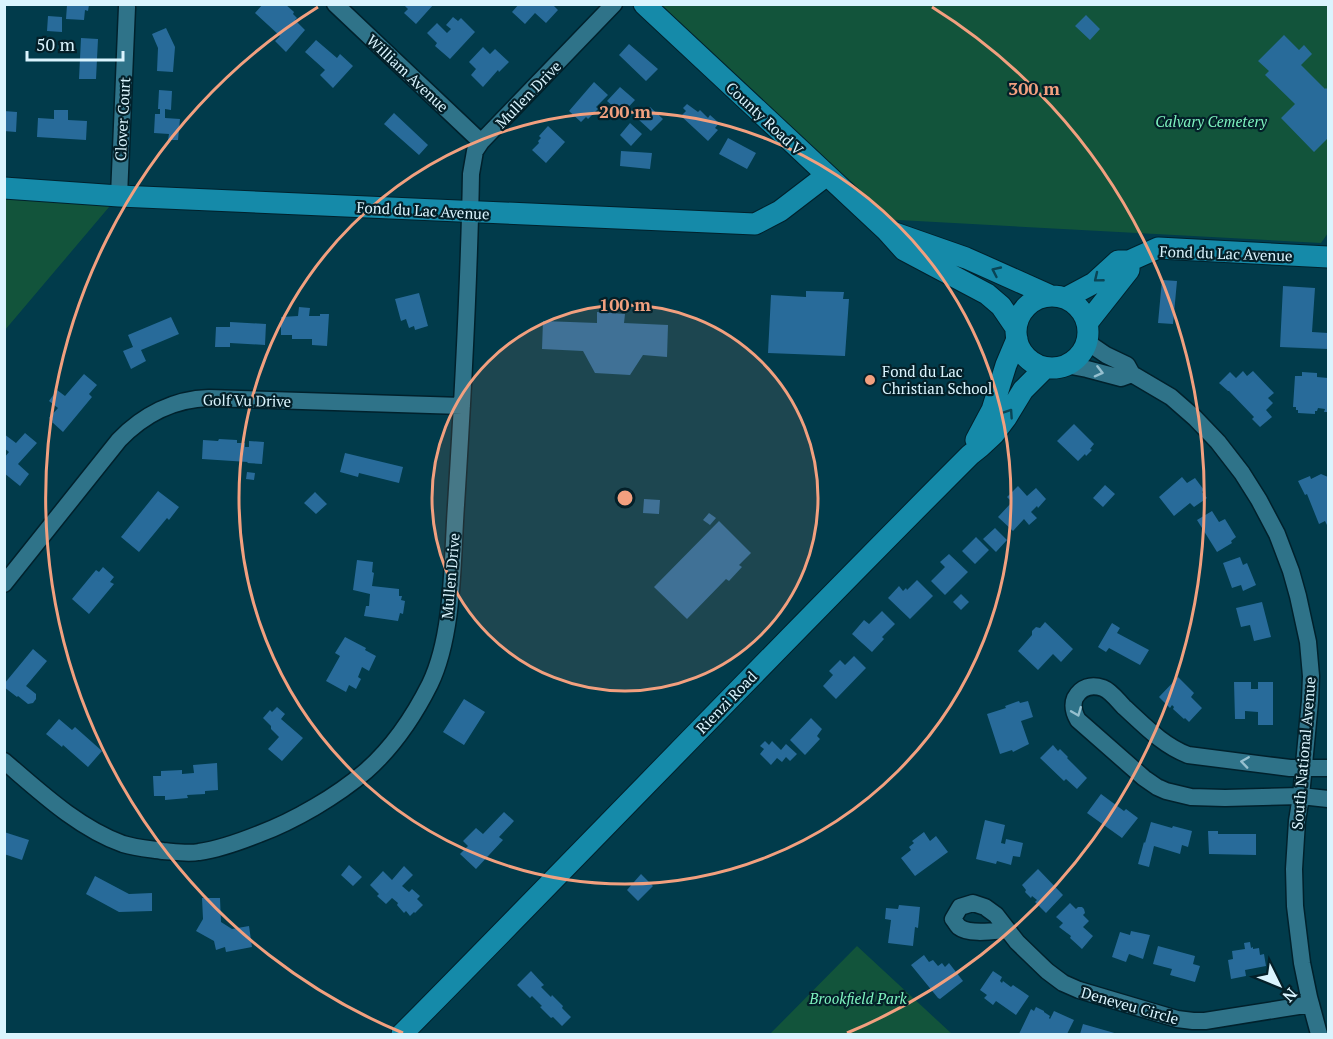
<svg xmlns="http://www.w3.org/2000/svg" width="1333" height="1039" viewBox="0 0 1333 1039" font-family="'PT Serif',serif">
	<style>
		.green { fill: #12543b }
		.building { fill: #286b9a }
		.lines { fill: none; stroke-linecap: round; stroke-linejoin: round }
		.minor-casing { stroke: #00212c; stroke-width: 19 }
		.major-casing { stroke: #00212c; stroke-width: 23 }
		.minor { stroke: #2f7389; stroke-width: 16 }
		.major { stroke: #158aa9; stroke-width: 21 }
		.oneway { stroke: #0a4556 }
		.oneway2 { stroke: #96c0cf }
		.ring { fill: none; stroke: #f2a07f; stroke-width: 3 }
		.poi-dot { fill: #f2a07f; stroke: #042029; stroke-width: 2 }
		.labels { text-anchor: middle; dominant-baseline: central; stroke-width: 4.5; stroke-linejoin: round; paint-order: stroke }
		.street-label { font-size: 15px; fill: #daf4fe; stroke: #042029 }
		.park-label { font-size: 15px; font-style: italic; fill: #7ef3bf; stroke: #042029 }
		.poi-label { font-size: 15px; fill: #daf4fe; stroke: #042029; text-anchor: start }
		.centre { fill: #f2a07f; stroke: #042029; stroke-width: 3 }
		.ring-label { font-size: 18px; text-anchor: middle; font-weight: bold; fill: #f2a07f; stroke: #042029; stroke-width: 4.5; stroke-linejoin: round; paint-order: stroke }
	</style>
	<rect width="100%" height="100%" fill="#013b4b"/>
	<path class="green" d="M657 5H1328V233L1321 243 880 219Z
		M5 188 115 200 5 330Z
		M857 946 952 1034H953H770Z"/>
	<path class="building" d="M263 4H285L294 12 293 14 297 18 295 20 305 30 286 52 275 41 280 36 255 13Z
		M403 4H434L416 24 404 13 408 9Z
		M519 4H552L558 10 546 23 535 13 525 24 512 12Z
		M67 5H89L88 11 85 10 84 20 66 19Z
		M1086 15 1100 29 1090 40 1075 26Z
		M48 16 62 17V32L47 31Z
		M453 17 458 21 461 18 475 32 450 59 435 46 437 43 427 33 437 23 447 33 451 29 446 25Z
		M166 28 175 47 173 72 157 71 158 48 152 34Z
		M1284 35 1299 50 1304 45 1312 54 1301 65 1325 89 1326 88 1328 90V140L1327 139 1314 152 1281 118 1295 104 1265 75 1269 71 1258 61Z
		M81 38 98 39 96 79H79Z
		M316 40 337 58 340 54 353 66 333 88 320 75 325 70 305 52Z
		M629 44 658 69 646 81 619 55Z
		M483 47 490 54 495 49 509 62 499 72 498 70 483 87 471 75 476 69 469 62Z
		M594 82 608 95 596 107 598 109 588 119 586 117 581 122 569 111Z
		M620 87 635 100 622 114 607 101Z
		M159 90 172 91 171 110 165 109V118L180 119 178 140H168L169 134 154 133 155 114H160V109H158Z
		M687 104 698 112 700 110 708 118 710 115 719 123 715 128 718 130 708 141 681 116 686 111 683 108Z
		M650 107 663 119 651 131 638 119Z
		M54 110H68V120L87 121 86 140 37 137 38 118 54 119Z
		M4 111 17 112 16 132 4 131Z
		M394 113 428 145 419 155 384 124Z
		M630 123 642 134 631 146 620 135Z
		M548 126 565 142 546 163 532 150 539 143 538 141 541 138 539 136Z
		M728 138 756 153 747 169 719 154Z
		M621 151 652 153 650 169 620 166Z
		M1162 280 1177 281 1173 324 1158 323Z
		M1283 286 1315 288 1312 332 1328 333V349L1280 347Z
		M806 291 844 292 843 299H849L845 356 768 353 771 295 806 297Z
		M419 293 428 326 415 330 414 326 409 328 406 319 401 321 395 299Z
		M299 307 310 308 309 316H320V314H329L327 346 312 345V339H292V335H281V317L298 316Z
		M597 312 625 314 624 323 668 325 667 357 643 355 630 375 595 373 583 351 542 349 543 321 597 323Z
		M171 317 179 334 141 350 146 361 131 369 123 351 133 347 128 335Z
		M230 322 266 324 265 345 230 343V347H215L216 327H230Z
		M1243 371 1247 376 1253 371 1274 393 1268 398 1273 403 1266 410 1272 417 1260 427 1252 419 1254 417 1229 391H1228L1219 383 1230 372 1236 378Z
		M1302 372 1317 373V377L1328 378V412H1324L1325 409 1318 408 1317 411H1315V414L1298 413V410H1296V407H1293L1295 376H1302Z
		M84 374 97 385 89 394 92 397 63 432 52 422 53 421 49 418 58 408 49 401 57 390 65 396Z
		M1074 424 1094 444 1090 449 1092 450 1086 456 1085 454 1078 461 1057 441Z
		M25 433 37 443 18 464 29 474 20 486 4 473V458L9 452 4 448V434L16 443Z
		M219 439 237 440V443H245V447H249V441L264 442 262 464 247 463 248 462 202 459 203 440 218 441Z
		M345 453 403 467 399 483 359 473 358 477 340 472Z
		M247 472 255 473 254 480 246 479Z
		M1321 474 1328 477V524L1327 525 1325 521 1319 524 1307 494 1305 495 1298 481 1310 476 1311 479Z
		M1182 477 1187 483 1195 478 1204 490 1202 492 1207 498 1194 507 1190 503 1174 516 1159 497Z
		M1105 485 1115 494 1103 507 1093 498Z
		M1018 486 1027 496 1036 488 1046 499 1038 508 1037 506 1031 512 1037 518 1029 525 1024 519 1013 531 998 517 1012 502 1007 497Z
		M158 491 179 507 169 520 167 518 139 552 121 537Z
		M315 492 327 504 316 514 304 503Z
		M644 499 660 500 659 514 643 513Z
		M1212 511 1219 522 1225 519 1236 537 1231 541 1232 543 1217 552 1197 520Z
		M709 513 716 518 710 525 703 520Z
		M719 521 751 553 739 565 742 567 729 581 726 579 687 619 654 587Z
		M995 528 1007 540 996 552 983 539Z
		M976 537 989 550 975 564 962 551Z
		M949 554 968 572 945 595 931 581 945 567 940 562Z
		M1240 557 1243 565 1247 563 1256 585 1243 591 1241 585 1232 588 1223 563Z
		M357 560 373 562 372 572 374 573 372 586 399 589V596H402L401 600 405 601 403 614 400 613 398 621 364 616 366 606H369L370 594 353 590Z
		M103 567 114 577 110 582 114 584 89 614 72 599 96 570 99 572Z
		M917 580 933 596 910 619 888 598 899 586 903 591 906 588 907 590Z
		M961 594 969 602 961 610 953 602Z
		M1262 602 1271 637 1254 641 1250 625 1241 627 1236 608Z
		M882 611 895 624 882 637 884 639 872 652 852 634 864 620 869 624Z
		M1045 622 1073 649 1061 662 1053 654 1038 670 1018 651 1032 635V631L1036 627 1040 628Z
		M1112 623 1120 628 1117 633 1149 650 1140 665 1109 648 1106 652 1098 647Z
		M345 637 366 648 365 650 376 656 369 671 362 667 358 677 361 679 356 689 349 685 346 692 326 681 340 656 335 653Z
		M33 649 47 661 26 686 36 694V699L33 703 28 704 18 696 17 697 4 687V684Z
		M854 656 866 668 836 699 823 686 833 675 829 671 840 660 845 665Z
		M1178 677 1194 693 1191 697 1202 708 1189 722 1185 718 1184 719 1173 709 1174 707 1172 705 1170 708 1159 697Z
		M1234 682H1251V689H1258V682H1273V725H1258V712L1245 711V719H1235Z
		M464 699 485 712 464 745 443 732Z
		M1019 701 1020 703 1028 701 1033 717 1021 721 1029 744 1013 752 1012 750 1000 754 987 714 1006 708 1005 706Z
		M277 707 285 714 281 719 303 738 282 761 268 749 279 737 271 729V726L263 718 270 710 272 712Z
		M811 718 822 729 817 736 820 739 805 755 790 740Z
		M59 719 72 730 75 727 102 751 88 767 63 745 62 747 46 734Z
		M765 741 769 745 772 741 781 750 786 744 797 754 790 761 786 757 782 762 777 758 771 765 760 754 764 749 760 746Z
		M1053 745 1058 751 1060 749 1068 757 1067 758 1087 778 1077 789 1066 779 1064 781 1040 758Z
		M217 763 218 790 205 791V794L187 795 188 798 165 800V796H154L153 776H161V771L182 770V774L194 773 193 765Z
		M1101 794 1124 811 1126 809 1138 818 1122 838 1087 813Z
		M504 812 514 821 499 837 503 840 476 869 460 854 468 846 463 841 476 828 483 834Z
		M985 820 1005 825 1001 843 1005 844 1006 839 1023 843 1020 857 1013 856 1011 865 997 861 996 864 976 859Z
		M1151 822 1172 828 1173 826 1192 831 1188 847 1182 845 1180 854 1154 846 1149 867 1138 864 1144 842 1145 843Z
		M1208 831H1218V834H1256V855L1209 854Z
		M4 832 29 840 22 860 4 854Z
		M924 832 930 841 936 836 948 852 915 876 901 858 911 850 909 847 914 843 912 841Z
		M349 865 362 877 353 886 341 875Z
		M404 866 413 875 402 886 409 892 412 889 420 896 417 899 423 905 415 913 414 912 410 916 406 911 404 913 397 905 398 903 392 898 386 904 377 896 379 894 370 885 383 871 392 880Z
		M1038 869 1063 895 1046 913 1035 902 1037 900 1032 896 1031 898 1025 892 1026 890 1022 885Z
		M641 874 653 886 638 901 627 890Z
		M95 876 129 894 152 893V911L119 912 86 894Z
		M202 898H220L221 922 232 929 249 926 252 947 226 952 225 947 216 950 214 941 196 931 203 919Z
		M1070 903 1076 909 1078 907H1082L1084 909 1085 913 1083 915 1089 921 1083 927 1093 936 1082 949 1070 938 1071 936 1059 927 1063 923 1056 917Z
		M899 905 920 907 918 928 915 927 913 946 888 943 891 920 885 919 886 908 898 909Z
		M1131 931 1150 935 1143 959 1129 954 1126 962 1112 957 1120 932 1130 935Z
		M1250 942 1251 948 1253 947V949L1259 948 1260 955 1264 954 1266 966 1245 970 1246 976 1231 979 1228 960 1233 959 1232 951 1245 949 1244 943Z
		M1158 946 1195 956 1193 964 1200 966 1195 982 1170 975 1172 969 1153 964Z
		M924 955 929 962 933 960 938 966 942 963 945 967 949 963 963 981 940 999 938 998 911 965Z
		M531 971 544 985 541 987 551 997 552 995 563 1006 562 1008 571 1017 562 1026 553 1017 551 1018 540 1007 542 1006 532 996 530 998 517 985Z
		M993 971 1002 977 1000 981 1002 983 1003 981 1011 987 1013 985 1029 996 1016 1015 996 1001 993 1005 984 998 987 995 980 990Z
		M1036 1007 1044 1011V1012L1050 1016 1049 1018 1050 1019 1054 1011 1074 1020 1067 1034H1019L1031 1009 1034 1011Z
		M1083 1024 1118 1034H1080Z"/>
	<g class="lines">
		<defs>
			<path id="minor" d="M335 4 481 142
				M119 196 127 7
				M1087 342 1106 355 1127 365 1132 374 1171 397 1195 418 1218 442 1242 473 1259 500 1277 534 1291 571 1298 596 1308 642 1311 676 1310 701 1301 796 1297 821 1294 869 1295 906 1302 963 1309 997 1319 1034
				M1066 365 1087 369 1121 378 1132 374
				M4 584 119 440C143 415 174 399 209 398L462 406
				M4 761C39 791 78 828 123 844 136 848 150 849 163 851 175 852 188 854 199 852 220 849 239 842 259 834 294 821 337 796 366 771 392 748 414 716 430 684 454 634 452 561 456 505 463 395 469 284 471 174L475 151 481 142 614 4
				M1328 768H1290L1188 755C1162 745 1144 725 1124 707 1118 701 1111 691 1103 688 1091 684 1081 687 1075 698 1072 705 1074 713 1078 720L1144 778 1157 787 1166 791 1191 797 1225 798 1301 796 1328 799
				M1007 930C994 931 969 935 959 927 956 924 955 921 953 919L960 907 973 903 985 907 996 915 1017 942 1047 971 1063 983 1079 990 1177 1019 1193 1021H1205L1311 1004"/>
			<path id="major" d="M644 4 886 230 904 250 987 294 1001 306 1016 328
				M4 188 119 196 755 224 780 211 827 175
				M889 231 966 258 1049 295
				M1016 332a36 36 0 1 1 72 0a36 36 0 1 1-72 0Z
				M1066 298 1094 283 1118 261H1129L1158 248 1328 257
				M1088 322 1129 270V261
				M976 440 992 410 1006 365 1017 339
				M402 1034C592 842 779 646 970 455L980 447 994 434 1006 418 1023 390 1045 368"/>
		</defs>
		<use href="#minor" class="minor-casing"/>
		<use href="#major" class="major-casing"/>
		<use href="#minor" class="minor"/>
		<use href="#major" class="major"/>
	</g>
	<defs><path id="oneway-chevron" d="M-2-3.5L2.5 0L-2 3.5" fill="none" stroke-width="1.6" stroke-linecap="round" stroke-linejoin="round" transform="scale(1.5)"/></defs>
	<g class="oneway">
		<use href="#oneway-chevron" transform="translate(996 271) rotate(-155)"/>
		<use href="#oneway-chevron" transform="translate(1098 278) rotate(141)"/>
		<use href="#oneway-chevron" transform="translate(1009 413) rotate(-56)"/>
	</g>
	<g class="oneway2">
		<use href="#oneway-chevron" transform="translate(1099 372) rotate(14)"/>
		<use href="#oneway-chevron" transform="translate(1077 712) rotate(68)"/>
		<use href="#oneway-chevron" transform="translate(1245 762) rotate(-172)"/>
	</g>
	<circle cx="625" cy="498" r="193" fill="#f2a07f" fill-opacity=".12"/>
	<g class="ring">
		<circle cx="625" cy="498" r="193"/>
		<circle cx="625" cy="498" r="386"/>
		<path d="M403 1033A579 579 0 0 1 318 7M932 7A579 579 0 0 1 847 1033"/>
	</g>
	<circle class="poi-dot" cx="870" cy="380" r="6"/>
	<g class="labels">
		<g class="street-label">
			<text transform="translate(408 73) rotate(43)">William Avenue</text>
			<text transform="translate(528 94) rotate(-46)">Mullen Drive</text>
			<text transform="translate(765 118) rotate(43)">County Road V</text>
			<text transform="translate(122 119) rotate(-87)">Clover Court</text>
			<text transform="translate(423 210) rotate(3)">Fond du Lac Avenue</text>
			<text transform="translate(1226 253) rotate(2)">Fond du Lac Avenue</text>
			<text transform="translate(247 400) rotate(1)">Golf Vu Drive</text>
			<text transform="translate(450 576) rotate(-85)">Mullen Drive</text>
			<text transform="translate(726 702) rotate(-46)">Rienzi Road</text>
			<text transform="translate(1303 753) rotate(-85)">South National Avenue</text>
			<text transform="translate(1130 1005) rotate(16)">Deneveu Circle</text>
		</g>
		<g class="park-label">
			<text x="1211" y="121">Calvary Cemetery</text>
			<text x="858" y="998">Brookfield Park</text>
		</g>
		<g class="poi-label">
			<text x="882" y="371">Fond du Lac<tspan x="882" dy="17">Christian School</tspan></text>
		</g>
	</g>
	<circle cx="625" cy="498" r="9" class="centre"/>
	<g class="ring-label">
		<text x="1034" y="95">300 m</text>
		<text x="625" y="118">200 m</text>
		<text x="625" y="311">100 m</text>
	</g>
	<rect width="1333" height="1039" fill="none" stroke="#daf4fe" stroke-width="12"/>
	<g transform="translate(1279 985) rotate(133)" stroke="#042029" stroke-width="4.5" paint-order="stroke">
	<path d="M0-4.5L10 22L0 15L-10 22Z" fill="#daf4fe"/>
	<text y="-9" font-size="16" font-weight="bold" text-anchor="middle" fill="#daf4fe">N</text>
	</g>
	<path d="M27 51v9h96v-9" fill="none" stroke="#daf4fe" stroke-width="3"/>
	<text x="36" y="51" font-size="18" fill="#daf4fe" stroke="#042029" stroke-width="4.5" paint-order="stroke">50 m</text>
</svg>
